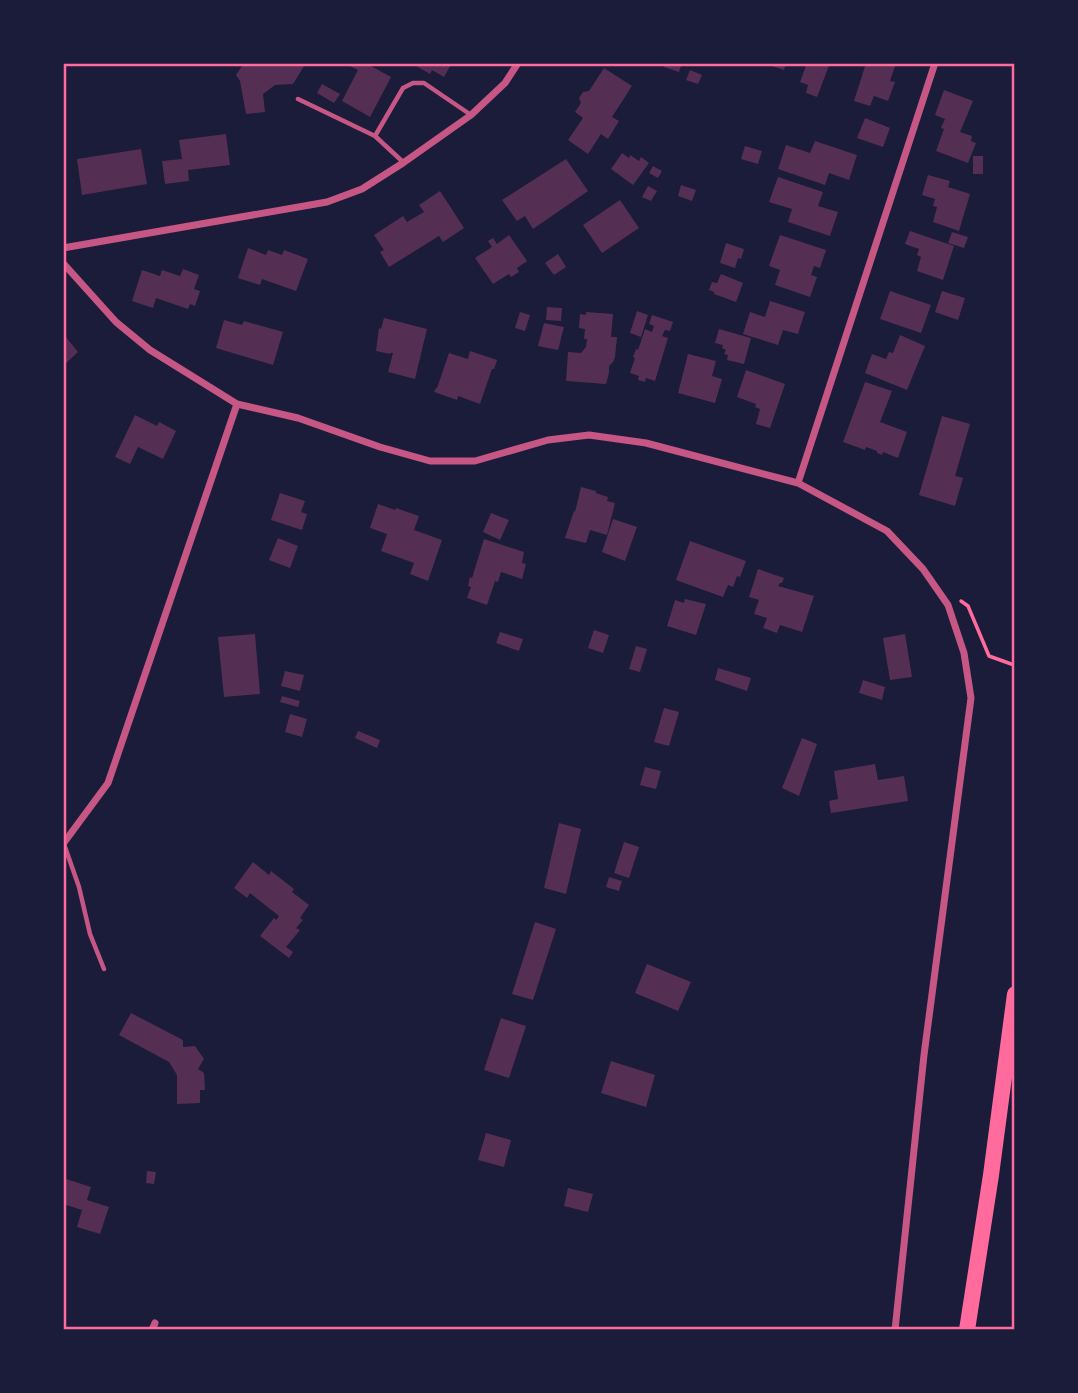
<svg xmlns="http://www.w3.org/2000/svg" width="1078" height="1393" viewBox="0 0 1078 1393" font-family="'Source Serif 4',serif">
	<style>
		.building { fill: #542f53 }
		.lines { fill: none; stroke-linecap: round; stroke-linejoin: round }
		.path { stroke: #ff6b9d; stroke-width: 3.5 }
		.service { stroke: #c65784; stroke-width: 4.5 }
		.minor { stroke: #c65784; stroke-width: 7 }
		.motorway { stroke: #ff6b9d; stroke-width: 16 }
		.neatline { fill: none; stroke: #ff6b9d; stroke-width: 2.5 }
	</style>
	<rect width="100%" height="100%" fill="#1b1b3a"/>
	<path class="building" d="M244 63H306L293 84 275 85 263 94 265 112 246 114 240 81 236 75Z
		M344 63H371L369 65 391 77 370 117 342 101 358 70Z
		M411 63H452L444 77 432 70 430 74Z
		M665 63H682L679 72 664 67Z
		M770 63H786L784 70 769 65Z
		M807 63H830L817 97 806 93 808 85 800 82Z
		M866 63H896L890 81 895 82 888 101 874 96 870 106 854 101Z
		M604 68 632 86 612 117 619 121 608 139 601 134 588 154 568 140 583 118 575 112 581 103 579 98 583 92 589 91Z
		M690 70 702 75 698 84 686 80Z
		M322 84 340 94 334 103 317 93Z
		M944 90 973 101 960 132 972 136 971 141 976 143 968 163 936 151 944 129 941 128 945 119 935 115Z
		M865 118 890 128 883 147 857 138Z
		M226 134 230 165 188 170 189 181 165 184 162 161 182 159 179 140Z
		M815 141 857 155 849 180 829 173 825 185 778 169 786 145 810 153Z
		M745 146 762 151 758 164 741 159Z
		M141 149 147 184 82 195 77 159Z
		M622 153 629 158 630 155 639 161 641 157 649 163 633 185 611 169Z
		M973 156H983V174H973Z
		M566 159 588 191 533 229 525 216 517 221 502 200Z
		M653 166 662 171 658 178 649 173Z
		M928 175 950 181 948 187 970 194 959 231 933 222 937 207 933 206 935 199 922 195Z
		M778 177 823 192 818 206 838 212 830 236 788 222 792 209 769 202Z
		M681 185 696 190 692 201 678 196Z
		M648 186 657 191 651 201 642 197Z
		M440 191 464 228 443 242 439 236 389 267 380 252 384 250 374 235 403 216 407 222 424 212 419 205Z
		M620 200 639 228 602 253 583 225Z
		M910 231 954 246 943 280 917 271 921 257 917 255 919 249 905 244Z
		M952 232 968 237 964 248 948 243Z
		M509 235 527 261 517 268 519 272 511 277 509 274 493 284 475 258 492 247 488 241 493 238 497 244Z
		M780 235 826 250 820 268 814 266 811 275 817 277 810 297 775 285 780 270 769 266Z
		M726 243 744 249 741 259 738 258 735 268 720 263Z
		M248 248 266 255 268 250 282 255 284 250 308 259 296 291 262 279 260 285 238 278Z
		M558 254 566 267 554 275 545 263Z
		M183 269 199 275 194 289 200 291 195 306 190 304 188 309 156 298 153 308 132 301 142 270 160 276 162 270 180 276Z
		M721 274 743 283 736 302 714 294V292L709 290 712 282 717 283Z
		M890 291 931 305 921 333 880 319Z
		M942 291 965 298 958 320 935 312Z
		M770 301 805 312 798 334 783 330 778 345 743 334 750 312 765 317Z
		M547 307 562 308 561 321 546 320Z
		M637 311 648 315 641 337 630 333Z
		M520 312 530 315 525 331 515 328Z
		M586 312 613 314 611 337H617L615 357 613 362 609 366V373L606 384 566 381 568 352 581 353 586 347 587 339H584L585 329 579 328 580 314 586 315Z
		M652 315 673 322 670 331 665 330 662 336 668 338 655 381 646 378 645 382 638 380 639 376 630 373 635 358 633 357 636 349 638 350 645 329 652 332 654 326 649 324Z
		M384 318 427 329 415 379 388 372 393 353H390V354L376 351 379 328 381 329Z
		M224 320 242 325 244 321 283 332 273 365 216 348Z
		M544 323 564 327 558 350 538 346Z
		M719 329 751 338 744 364 727 360 728 355 724 354 726 350 722 348 723 345 715 343Z
		M900 335 925 346 907 390 865 373 872 354 886 359 889 352 893 353Z
		M66 337 78 352 63 366V339Z
		M470 351 497 360 494 369H492L480 404 458 396 457 400 434 392 436 388H437L449 353 468 359Z
		M688 354 716 361 712 376 722 379 715 403 678 393Z
		M746 370 785 384 770 428 756 424 760 409 755 407 756 404 737 397Z
		M865 382 892 391 880 422 907 432 898 458 883 452 882 455 877 453V451L866 447 865 450 843 442Z
		M135 415 157 426 159 422 176 431 163 459 138 447 130 464 115 457Z
		M942 416 970 424 955 476 963 478 955 506 919 495Z
		M581 487 596 491V493L608 497 607 501 615 503 607 535 590 530 586 543 565 538 574 511 575 512Z
		M280 493 305 501 301 512 307 514 302 530 271 520Z
		M378 504 395 510 396 508 419 516 414 530 442 540 428 581 410 574 414 563 381 551 387 534 370 528Z
		M491 513 509 520 500 540 483 532Z
		M613 519 637 527 625 561 602 552Z
		M278 538 298 546 290 568 269 560Z
		M484 539 524 552 522 563 526 564 522 579 501 572 498 582 495 581 487 605 467 598 471 587 468 586 470 577 472 578Z
		M690 541 746 561 740 577 737 576 733 587 728 585 723 597 676 580Z
		M758 569 784 578 782 583H780L778 586 814 596 802 632 780 625 777 633 763 628 767 618 754 614 759 600 749 597Z
		M685 599 706 604 696 635 667 626 675 600 684 603Z
		M594 630 609 635 603 653 588 648Z
		M500 632 523 639 519 651 496 643Z
		M255 634 260 694 224 697 218 637Z
		M905 634 912 677 890 680 883 638Z
		M636 646 647 649 640 672 629 669Z
		M718 668 751 678 747 691 715 680Z
		M285 671 304 675 300 691 281 686Z
		M863 680 885 687 882 700 859 693Z
		M282 696 300 701 298 707 280 702Z
		M664 708 679 712 669 746 654 742Z
		M290 714 307 719 302 737 285 732Z
		M358 731 380 740 377 748 355 738Z
		M802 738 817 744 799 796 782 788Z
		M875 764 878 780 904 776 908 801 831 813 829 801 838 799 834 771Z
		M645 767 661 771 656 789 640 785Z
		M559 823 581 829 566 894 544 888Z
		M624 842 639 847 629 878 614 873Z
		M253 862 269 875 271 871 294 889 292 892 309 905 300 918 303 920 296 928 300 930 286 947 293 952 289 958 260 936 274 918 276 920 279 916 250 893 247 898 234 888Z
		M609 877 622 881 619 891 606 887Z
		M535 922 556 929 533 1000 512 994Z
		M647 964 691 982 678 1011 635 993Z
		M131 1013 183 1040V1047L195 1046 204 1059 198 1069 204 1073 205 1090H200V1103L177 1104V1075L169 1062 119 1035Z
		M501 1018 526 1026 509 1078 484 1070Z
		M611 1061 655 1075 646 1107 601 1093Z
		M486 1133 511 1140 504 1167 478 1160Z
		M147 1171 156 1172 154 1184 146 1183Z
		M63 1178 91 1187 87 1200 109 1207 100 1234 77 1227 82 1210 63 1204Z
		M568 1188 593 1194 588 1212 564 1206Z"/>
	<g class="lines">
		<path class="path" d="M961 601 968 606 989 656 1014 665"/>
		<path class="service" d="M298 99 375 136
			M403 162 375 136 403 88 413 83H424L471 115
			M64 844 79 887 90 934 104 969"/>
		<path class="minor" d="M63 248 327 202 362 189 403 163 471 115 505 83 518 63
			M63 263 116 322 150 350 237 404 298 418 380 447 430 461H475L548 440 589 435 646 443 798 483 887 531 923 569 948 605 964 653 971 698 924 1055 895 1330
			M798 483 935 63
			M63 844 108 783 237 404
			M152 1330 155 1323"/>
		<path class="motorway" d="M967 1330 991 1175 1015 994"/>
	</g>
	<rect width="1078" height="1393" fill="none" stroke="#1b1b3a" stroke-width="130"/>
	<rect x="65" y="65" width="948" height="1263" class="neatline"/>
</svg>
